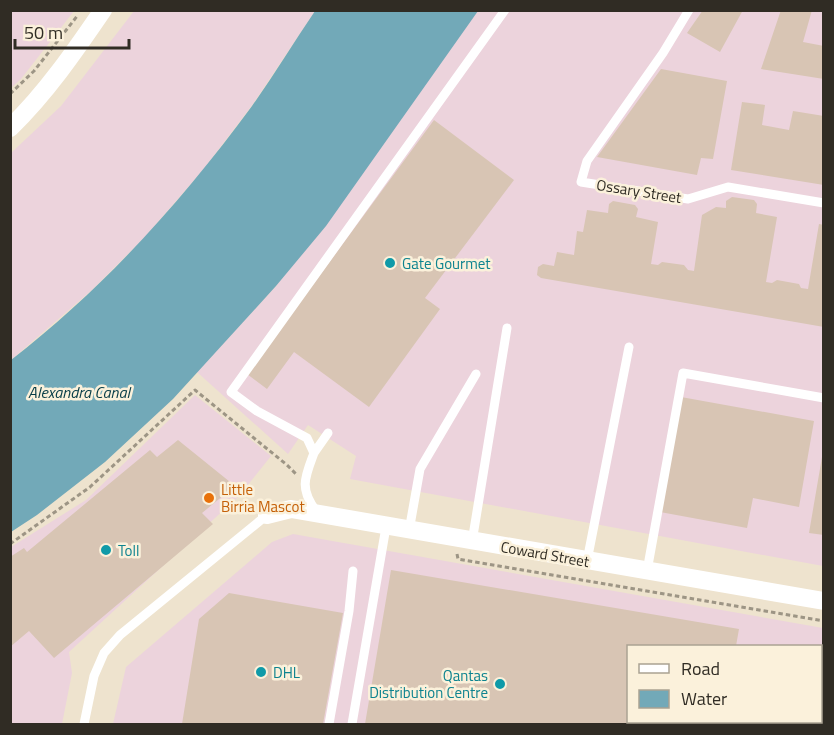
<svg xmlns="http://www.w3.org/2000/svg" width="834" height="735" viewBox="0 0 834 735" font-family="'Titillium Web',sans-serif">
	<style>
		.industrial { fill: #ecd3dc; fill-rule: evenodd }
		.water { fill: #72a9b8 }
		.building { fill: #d8c5b4 }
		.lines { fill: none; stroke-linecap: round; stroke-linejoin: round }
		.path { stroke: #9d9585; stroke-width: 3; stroke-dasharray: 4.5 3; stroke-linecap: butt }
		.lane { stroke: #fff; stroke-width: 9 }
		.street { stroke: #fff; stroke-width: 18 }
		.culture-dot { fill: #0f9aa8; stroke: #fbf1db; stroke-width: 2 }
		.food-dot { fill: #e8710a; stroke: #fbf1db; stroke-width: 2 }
		.labels { text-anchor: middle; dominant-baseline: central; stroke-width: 5; stroke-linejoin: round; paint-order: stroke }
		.street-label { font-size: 15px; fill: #302c24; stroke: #fbf1db }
		.culture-label { font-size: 15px; fill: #0d838f; stroke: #fbf1db; text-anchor: start }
		.food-label { font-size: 15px; fill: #c56008; stroke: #fbf1db; text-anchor: start }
		.water-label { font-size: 16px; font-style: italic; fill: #053b46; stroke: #fbf1db }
	</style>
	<rect width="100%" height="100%" fill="#eee3ce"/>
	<path class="industrial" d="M11 10 74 11 21 79 11 88Z
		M134 11H315L253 104 203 170 144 238 92 290 11 360V153L61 106Z
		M475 11H823V566L350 479 356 456 308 425 288 454 197 372 276 286Z
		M195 395 271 456 239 496 69 652 72 673 62 724H11V547L86 500Z
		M293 534 823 628V724H113L126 667 272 542ZM628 646H820V722H628Z"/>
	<path class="water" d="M315 11H478L326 226 276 286 173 399 105 462 37 515 11 532V360C104 288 183 200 252 106 274 75 294 42 315 11Z"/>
	<path class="building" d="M703 10H743L720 52 687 33Z
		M781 10H812L803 42 824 46V79L761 69Z
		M661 69 727 81 713 159 701 158 697 175 597 157Z
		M742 102 765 105 762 125 789 130 793 111 824 116V185L731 170Z
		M434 120 514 180 425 298 440 309 369 407 294 352 267 389 247 374Z
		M732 197 754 200 757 204 756 213 777 217 766 282 772 283 777 280 799 284 801 288 808 289 819 224 824 225V327L541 278 537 275 538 267 543 264 554 266 557 252 574 255 577 231 583 232 587 210 608 213 609 204 613 201 635 205 638 209 636 217 658 222 651 264 658 265 662 262 684 265 688 270 694 271 702 215 716 207 726 208V201Z
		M681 397 814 421 799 507 753 498 747 528 660 512Z
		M178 440 235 486 202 513 213 524 54 658 29 631 10 647V557L24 548 27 552 150 450 157 457Z
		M822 457H824V535L809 533Z
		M391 570 739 629 736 646H628V722H723L722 724H365Z
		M229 593 343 613 323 724H182L199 619Z"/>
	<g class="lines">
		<path class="path" d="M10 94 34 71 78 15
			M10 544 90 487 195 390 287 465 296 474
			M457 554 458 559 824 621"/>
		<path class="lane" d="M689 10 663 53 587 161 581 182 688 199 728 187 824 203
			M314 453 328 433
			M316 511C299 488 305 477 314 453L307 438 257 411 231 392 505 10
			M409 531 420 469 476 374
			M472 542 507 328
			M587 561 629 347
			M647 571 683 373 824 398
			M84 724 94 676 104 653 120 635 267 515
			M329 724 349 611 353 571
			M352 724 386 527
			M778 724 779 722"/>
		<path class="street" d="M10 128C46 93 75 51 103 10
			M267 515 291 509 824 601"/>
	</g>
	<g class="culture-dot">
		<circle cx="390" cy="263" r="6"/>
		<circle cx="106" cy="550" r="6"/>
		<circle cx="261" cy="672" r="6"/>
		<circle cx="500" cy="684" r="6"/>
	</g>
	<circle class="food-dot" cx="209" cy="498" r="6"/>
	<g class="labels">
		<g class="street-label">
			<text transform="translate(639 191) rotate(9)">Ossary Street</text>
			<text transform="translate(545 554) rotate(10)">Coward Street</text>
		</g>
		<g class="culture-label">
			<text x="402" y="263">Gate Gourmet</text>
			<text x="118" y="550">Toll</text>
			<text x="273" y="672">DHL</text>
			<text x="488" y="675" text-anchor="end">Qantas<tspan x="488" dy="17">Distribution Centre</tspan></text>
		</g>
		<g class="food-label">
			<text x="221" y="489">Little<tspan x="221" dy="17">Birria Mascot</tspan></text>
		</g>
		<g class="water-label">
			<text x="79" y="392">Alexandra Canal</text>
		</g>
	</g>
	<rect width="834" height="735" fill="none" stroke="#302c24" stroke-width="24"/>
	<rect x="627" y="645" width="195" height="78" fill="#fbf1db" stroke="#aaa292" stroke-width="1.5"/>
	<rect x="639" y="664" width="30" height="9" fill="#ffffff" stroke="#aaa292" stroke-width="1.5"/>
	<text x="681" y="675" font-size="18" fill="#302c24">Road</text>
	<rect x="639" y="690" width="30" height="18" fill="#72a9b8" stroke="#aaa292" stroke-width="1.5"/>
	<text x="681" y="705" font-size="18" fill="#302c24">Water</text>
	<path d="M15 39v9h114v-9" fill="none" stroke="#302c24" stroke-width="3"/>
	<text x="24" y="39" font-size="18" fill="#302c24" stroke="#fbf1db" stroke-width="4.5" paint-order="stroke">50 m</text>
</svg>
